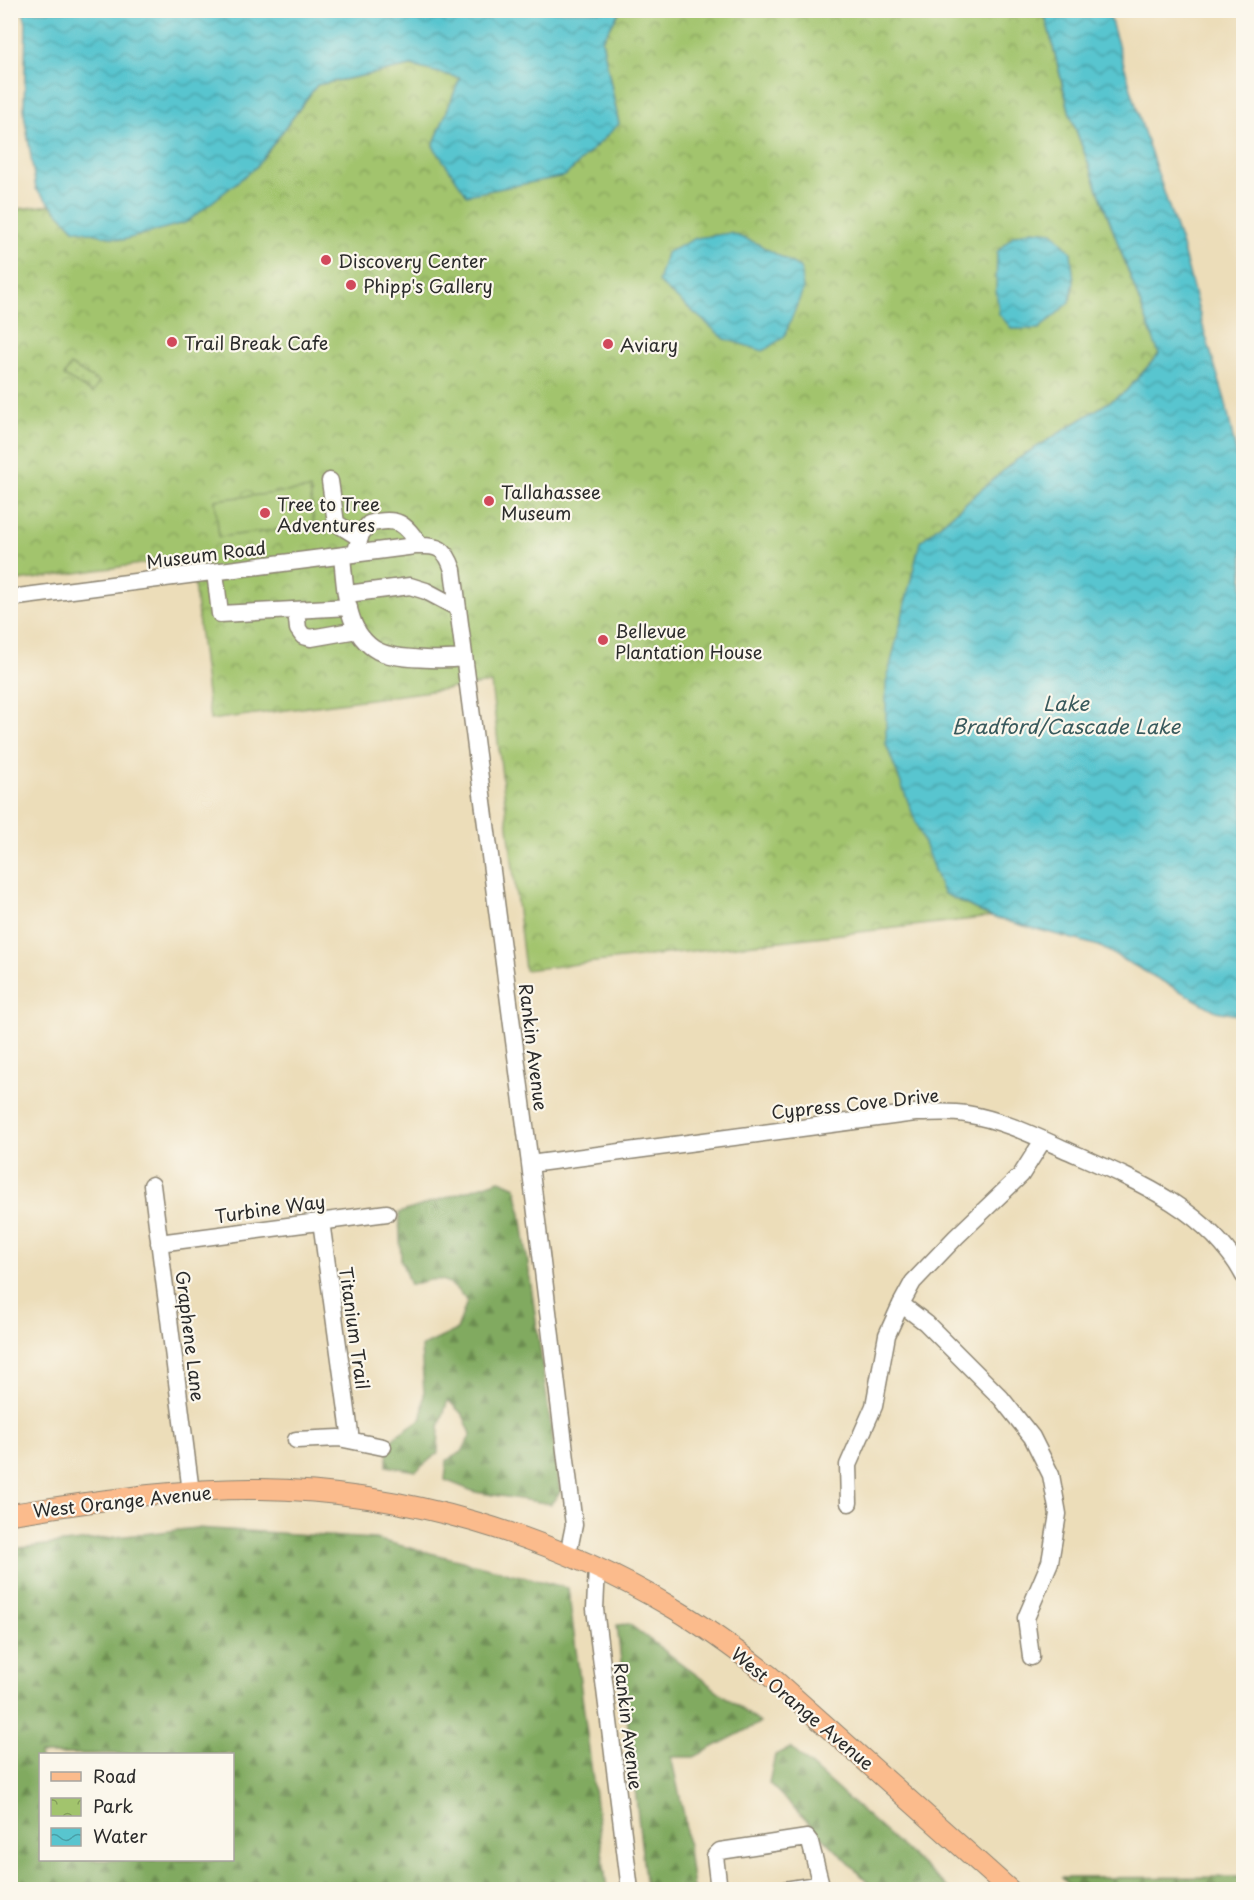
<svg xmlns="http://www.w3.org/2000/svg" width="1254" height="1900" viewBox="0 0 1254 1900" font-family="'Playpen Sans',sans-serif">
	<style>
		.forest { fill: url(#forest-firs); stroke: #566a46; stroke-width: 1.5; fill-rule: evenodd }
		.park { fill: url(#park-crowns); stroke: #66784c; stroke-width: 1.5 }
		.garden { fill: url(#garden-dots); stroke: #66784c; stroke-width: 1.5 }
		.pitch { fill: #a2c46d; stroke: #66784c; stroke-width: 1.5 }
		.water { fill: url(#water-waves); stroke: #42787d; stroke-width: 1.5 }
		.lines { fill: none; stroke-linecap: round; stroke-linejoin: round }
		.minor-casing { stroke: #8c8472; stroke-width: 19 }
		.major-casing { stroke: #8c8472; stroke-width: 22 }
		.minor { stroke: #fff; stroke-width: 16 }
		.major { stroke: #fbbb8c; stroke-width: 20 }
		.poi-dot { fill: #d1495b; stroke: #fbf7ec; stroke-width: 2 }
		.labels { text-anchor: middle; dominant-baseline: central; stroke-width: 4.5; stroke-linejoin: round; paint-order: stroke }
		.poi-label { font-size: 18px; fill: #2b2b2b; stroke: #fbf7ec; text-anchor: start }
		.street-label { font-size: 18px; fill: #2b2b2b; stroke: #fbf7ec }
		.water-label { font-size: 20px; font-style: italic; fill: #38595c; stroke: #fbf7ec }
	</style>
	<defs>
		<pattern id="forest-firs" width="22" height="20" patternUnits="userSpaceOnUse" patternTransform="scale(1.5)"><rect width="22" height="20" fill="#81aa60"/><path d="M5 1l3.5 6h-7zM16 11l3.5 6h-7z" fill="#6a8b4f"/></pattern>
		<pattern id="park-crowns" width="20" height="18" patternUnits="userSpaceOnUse" patternTransform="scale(1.5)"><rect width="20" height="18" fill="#a2c46d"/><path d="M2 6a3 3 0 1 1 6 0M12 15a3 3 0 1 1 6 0" fill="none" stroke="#849f5a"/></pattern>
		<pattern id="garden-dots" width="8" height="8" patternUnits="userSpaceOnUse" patternTransform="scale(1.5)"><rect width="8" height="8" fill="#a2c46d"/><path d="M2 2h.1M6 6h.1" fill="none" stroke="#849f5a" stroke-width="1.8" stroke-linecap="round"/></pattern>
		<pattern id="water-waves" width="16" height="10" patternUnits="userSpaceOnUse" patternTransform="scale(1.5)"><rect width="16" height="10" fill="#58c5cf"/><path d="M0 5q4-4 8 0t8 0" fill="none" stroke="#49a0a8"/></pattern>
	</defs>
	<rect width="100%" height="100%" fill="#fbf7ec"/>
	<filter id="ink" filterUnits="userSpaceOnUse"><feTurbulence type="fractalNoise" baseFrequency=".0167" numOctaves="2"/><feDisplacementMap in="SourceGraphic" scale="12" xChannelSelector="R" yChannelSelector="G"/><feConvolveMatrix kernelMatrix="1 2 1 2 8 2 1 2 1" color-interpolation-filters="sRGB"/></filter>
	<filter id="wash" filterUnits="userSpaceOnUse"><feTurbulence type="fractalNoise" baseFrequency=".008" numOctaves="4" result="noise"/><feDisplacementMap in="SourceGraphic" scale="24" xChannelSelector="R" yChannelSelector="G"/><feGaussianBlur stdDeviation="1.35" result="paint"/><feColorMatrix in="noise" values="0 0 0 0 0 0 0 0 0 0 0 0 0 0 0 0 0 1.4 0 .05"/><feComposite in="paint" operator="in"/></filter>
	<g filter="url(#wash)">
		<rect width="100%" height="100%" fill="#ecddb9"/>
		<path class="forest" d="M500 1180 516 1187 521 1214 560 1492 551 1504 475 1492 445 1480 447 1460 462 1452 471 1434 463 1415 448 1400 439 1427 438 1453 416 1471 387 1466 388 1444 397 1435 422 1418 424 1393 421 1347 457 1330 467 1301C447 1276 440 1276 410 1285L401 1260 399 1213Z
			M196 1528 375 1539 568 1588 607 1889H11V1549ZM40 1754H232V1860H40Z
			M629 1624 760 1723 694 1757H671L684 1815 693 1889H646L617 1625Z
			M791 1748 949 1889H875L769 1783 775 1755Z
			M1243 1877V1890L1073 1889 1061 1878Z"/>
		<path class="park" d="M620 11H1044L1070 114 1159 354 1125 392 1016 460 920 542 943 893 991 917 525 970 491 683 210 720 191 557 18 581 11 580 10 210 51 205 74 229 256 167 317 85 411 66 461 78 433 146 619 124 602 40Z"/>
		<path class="garden" d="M70 365 99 382 93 393 64 376Z"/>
		<path class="pitch" d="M310 489 314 525 219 537 215 500Z"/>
		<path class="water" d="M23 11H620L602 40 619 124 565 176 467 195 433 146 460 78 411 66 317 85 256 167 187 222 123 240 74 229 36 189 24 113 26 23Z
			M1044 11H1108L1143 129 1182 246 1202 323 1225 400 1243 485V1016L1216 1011 1099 946 991 917 943 893 886 744V683L920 542 1016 460 1125 392 1159 354 1070 114Z
			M1032 230 1053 232 1071 252 1074 282 1070 302 1039 329H1012L999 314 996 290 997 252 1013 236Z
			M730 233 756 243 801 268 803 290 784 337 763 351 725 339 658 282 666 253 696 238Z"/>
	</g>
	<g filter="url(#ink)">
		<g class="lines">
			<defs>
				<path id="minor" d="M330 481 336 523 360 538
					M355 554 361 534 369 524C397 516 405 523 420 546
					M342 556C344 576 345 600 352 619 356 632 366 645 378 651 396 660 444 660 464 658
					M215 572 220 614 349 607
					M347 594 410 586 426 591 458 608
					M10 598 415 546C438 545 446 548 453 570L530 1164 574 1525 568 1554
					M296 610 298 629 303 636 311 638 357 630
					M530 1164 915 1113C932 1113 949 1111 966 1114 999 1119 1033 1135 1064 1149 1130 1178 1208 1208 1244 1276
					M152 1185 191 1492
					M321 1221 351 1440
					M159 1243 387 1213
					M901 1304 926 1323 1001 1398 1032 1437 1051 1475 1058 1514 1050 1562 1026 1618 1031 1657
					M296 1440 339 1438 383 1447
					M849 1503 848 1465 874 1406 887 1335 901 1304 913 1282 956 1237 1021 1175 1043 1140
					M597 1567 595 1609 630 1890
					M719 1890 715 1856 720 1851 807 1838 810 1842 820 1881 816 1885 785 1890"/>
				<path id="major" d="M10 1514C93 1502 175 1488 259 1489 405 1491 548 1534 673 1608 707 1628 739 1652 770 1676L1010 1890"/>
			</defs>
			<use href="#minor" class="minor-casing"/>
			<use href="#major" class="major-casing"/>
			<use href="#minor" class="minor"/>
			<use href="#major" class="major"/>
		</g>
	</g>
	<g class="poi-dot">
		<circle cx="326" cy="260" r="6"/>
		<circle cx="351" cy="285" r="6"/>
		<circle cx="172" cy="342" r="6"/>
		<circle cx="608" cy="344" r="6"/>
		<circle cx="489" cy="501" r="6"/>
		<circle cx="265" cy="513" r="6"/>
		<circle cx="603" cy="640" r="6"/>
	</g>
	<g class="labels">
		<g class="poi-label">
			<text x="338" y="260">Discovery Center</text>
			<text x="363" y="285">Phipp's Gallery</text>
			<text x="184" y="342">Trail Break Cafe</text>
			<text x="620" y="344">Aviary</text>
			<text x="501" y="491">Tallahassee<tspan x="501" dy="21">Museum</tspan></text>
			<text x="277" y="503">Tree to Tree<tspan x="277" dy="21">Adventures</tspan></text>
			<text x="615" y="630">Bellevue<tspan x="615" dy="21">Plantation House</tspan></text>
		</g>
		<g class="street-label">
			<text transform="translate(206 554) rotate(-7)">Museum Road</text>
			<text transform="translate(534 1047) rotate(83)">Rankin Avenue</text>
			<text transform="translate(855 1103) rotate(-6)">Cypress Cove Drive</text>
			<text transform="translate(270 1208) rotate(-8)">Turbine Way</text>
			<text transform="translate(355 1328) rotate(82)">Titanium Trail</text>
			<text transform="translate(191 1336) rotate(83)">Graphene Lane</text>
			<text transform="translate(122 1501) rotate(-6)">West Orange Avenue</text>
			<text transform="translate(803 1708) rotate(40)">West Orange Avenue</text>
			<text transform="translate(629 1726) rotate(83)">Rankin Avenue</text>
		</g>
		<g class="water-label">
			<text x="1066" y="703">Lake<tspan x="1066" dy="23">Bradford/Cascade Lake</tspan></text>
		</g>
	</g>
	<rect width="1254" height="1900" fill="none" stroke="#fbf7ec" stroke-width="36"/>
	<rect x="39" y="1753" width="195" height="108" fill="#fbf7ec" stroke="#a8a59f" stroke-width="1.5"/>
	<rect x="51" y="1772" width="30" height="9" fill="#fbbb8c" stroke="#a8a59f" stroke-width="1.5"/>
	<text x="93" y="1783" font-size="18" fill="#2b2b2b">Road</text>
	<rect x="51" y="1798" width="30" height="18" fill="url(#park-crowns)" stroke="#a8a59f" stroke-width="1.5"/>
	<text x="93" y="1813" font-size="18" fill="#2b2b2b">Park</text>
	<rect x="51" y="1828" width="30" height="18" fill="url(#water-waves)" stroke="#a8a59f" stroke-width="1.5"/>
	<text x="93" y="1843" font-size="18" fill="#2b2b2b">Water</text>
</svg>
